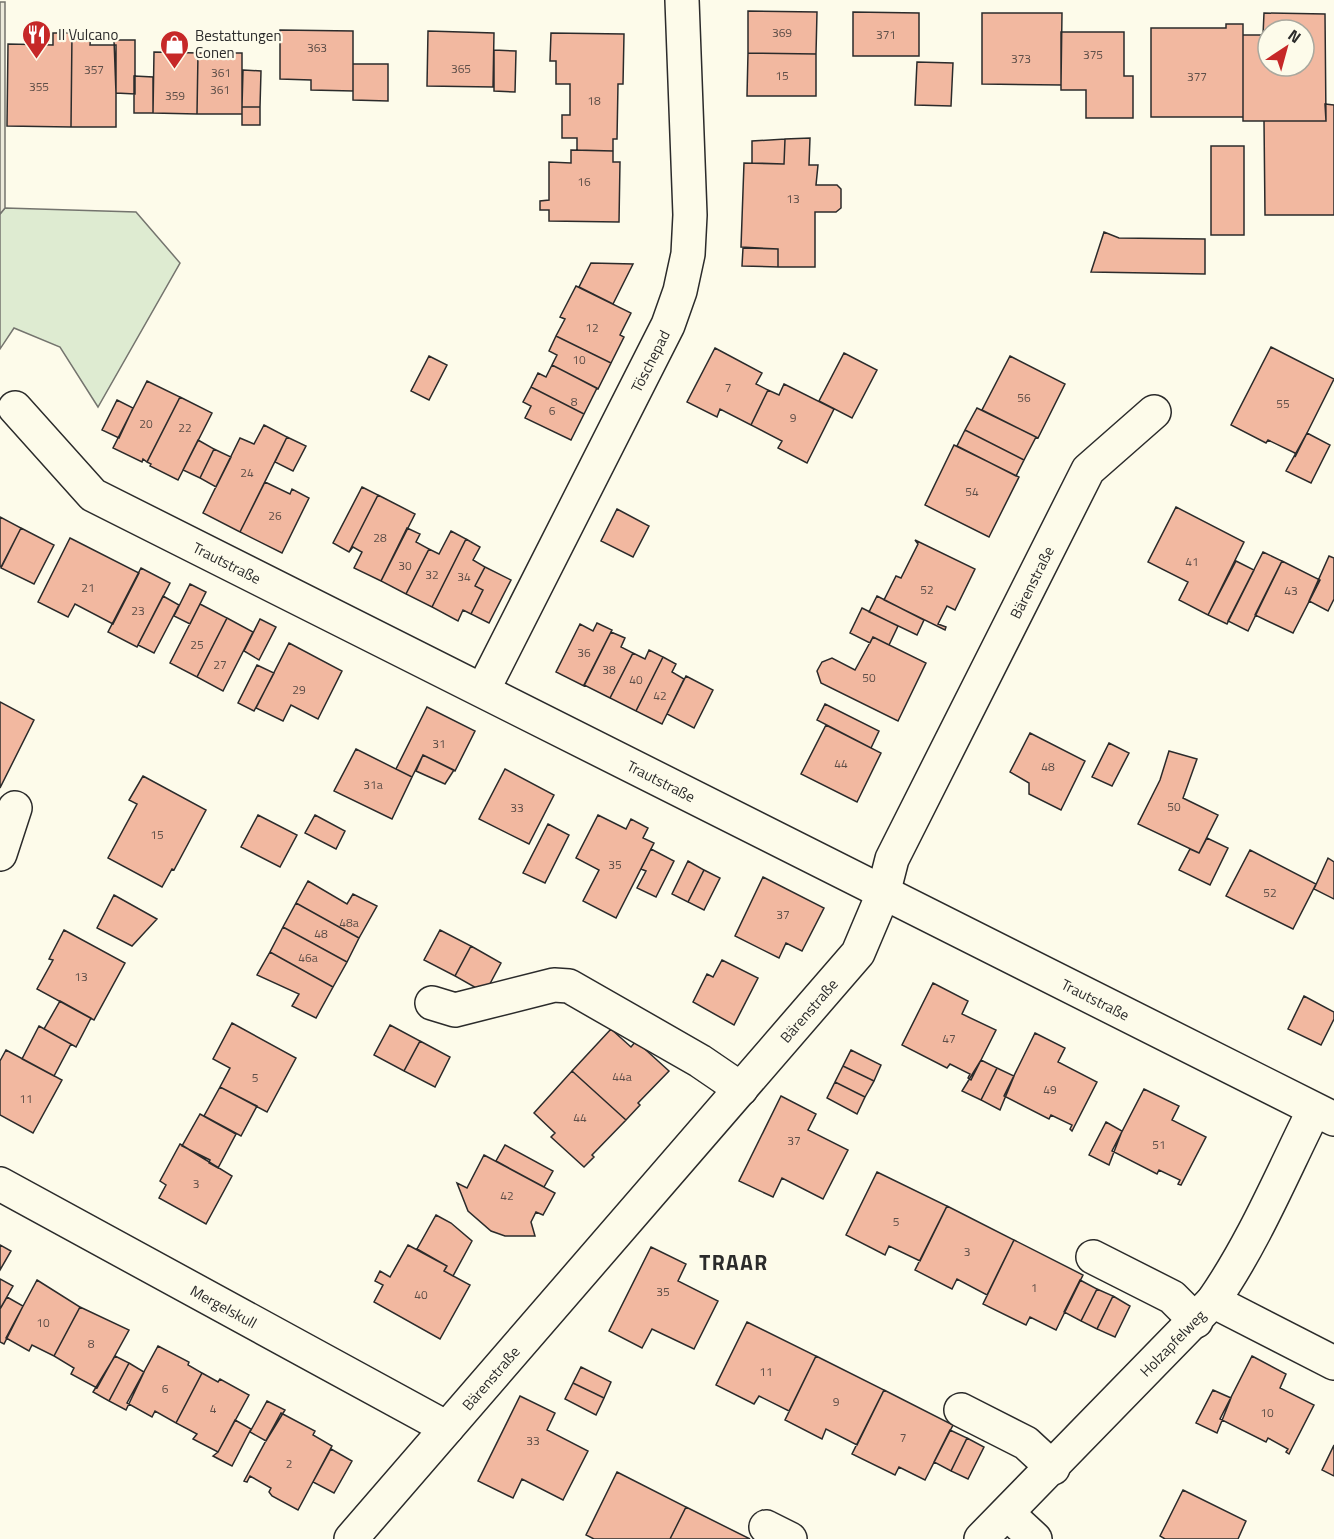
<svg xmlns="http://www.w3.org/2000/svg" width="1334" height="1539" viewBox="0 0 1334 1539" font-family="'Titillium Web',sans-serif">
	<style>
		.green { fill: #deebd1; stroke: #74746e; stroke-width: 1.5 }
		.parking { fill: #eceadb; stroke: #74746e; stroke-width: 1.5 }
		.building { fill: #f2b8a0; stroke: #2b2b2b; stroke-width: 1.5; fill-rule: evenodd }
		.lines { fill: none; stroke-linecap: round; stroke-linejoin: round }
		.minor-casing { stroke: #2b2b2b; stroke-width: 36 }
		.minor { stroke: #fdfbea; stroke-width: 33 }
		.labels { text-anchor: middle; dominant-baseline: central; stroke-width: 4.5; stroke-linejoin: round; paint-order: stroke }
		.number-label { font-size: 12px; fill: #5d4e48 }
		.poi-label { font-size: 15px; fill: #2b2b2b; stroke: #fdfbea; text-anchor: start }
		.street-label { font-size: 15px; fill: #2b2b2b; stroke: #fdfbea }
		.district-label { font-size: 21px; font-weight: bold; letter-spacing: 1.5px; fill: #2b2b2b; stroke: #fdfbea }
	</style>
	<rect width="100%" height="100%" fill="#fdfbea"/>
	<path class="green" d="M5 208 136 212 180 263 98 407 60 347 14 328 0 349V214Z"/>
	<path class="parking" d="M0 2H5V208L0 214Z"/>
	<path class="building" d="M748 11 817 12 816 54 748 53Z
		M853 12 919 13V56H853Z
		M982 13H1062L1061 85 982 84Z
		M1264 13 1325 14 1326 121H1243V35H1263ZM1268 30H1304V66H1268Z
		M1226 24H1243V117H1151V28H1226Z
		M280 30 353 31V91L311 90V80L280 79Z
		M428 31 494 33 493 87 427 86Z
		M1061 32H1124V76H1133V118H1086V90H1061Z
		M53 33H72L71 127 7 126 8 44 53 45Z
		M72 33H91L90 45H116V127H71Z
		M551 33 624 34 623 84H618L617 139H613V151L577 150V138H562V115H570V84H556V61H550Z
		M114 40H135V94L116 93Z
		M494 50 516 51 515 92 494 91Z
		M154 52 198 53 197 114 153 113Z
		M198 53H242V114H197Z
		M748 53 816 54V96H747Z
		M917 62 953 63 951 106 915 105Z
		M353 64H388V101L353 100Z
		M243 70 261 71 260 107H242Z
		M134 76 153 77V113H134Z
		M1325 104 1334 105V215H1265L1264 121H1326Z
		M242 107H260V125H242Z
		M810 138 809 165H818L816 185H837L841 189V208L836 212H815V267H778V249L741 247 744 163 784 164 785 139Z
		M785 139 784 164 752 163V141Z
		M1211 146H1244V235H1211Z
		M571 150 613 151V162H620L619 222 549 221V210H540V201L549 200V162L571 163Z
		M1104 232 1119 238 1205 239V274L1091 272Z
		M743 248 778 249V267L742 266Z
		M591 263 633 264 613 304 579 287Z
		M576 286 631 313 620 335 624 337 611 363 556 336 565 319 560 317Z
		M556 336 611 363 598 389 552 365 557 355 549 351Z
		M1271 347 1334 379 1295 457V453L1268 440 1266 443 1231 425Z
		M715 348 762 373 756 384 768 390 751 425 720 409 717 417 687 402Z
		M844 353 877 370 852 418 819 401Z
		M429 356 447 365 429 400 411 391Z
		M1010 356 1065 384 1038 438 982 410Z
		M552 365 597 388 584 414 531 387 538 373 546 377Z
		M147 381 180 397 147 462 143 459 142 462 113 448Z
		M784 384 834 409 807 463 778 448 782 441 751 425 768 390 779 395Z
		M531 387 584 414 571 440 525 418 531 406 523 402Z
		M180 397 212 413 178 480 150 466 151 464 147 462Z
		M117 400 133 408 119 438 102 430Z
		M977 408 1036 437 1024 460 965 430Z
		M264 425 287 437 240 532 203 513 240 438 254 444Z
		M965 430 1024 460 1016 476 957 446Z
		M1307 433 1330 445 1311 483 1286 471Z
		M287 437 306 446 293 471 275 462Z
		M198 440 214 449 200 478 183 470Z
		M954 445 1019 477 989 537 925 505Z
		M214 449 231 457 216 487 200 478Z
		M265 482 290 494 292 489 309 498 282 553 240 532Z
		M362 487 378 495 349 552 333 543Z
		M378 495 415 514 381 581 354 568 362 552 353 547 349 552Z
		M1176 507 1244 542 1208 615 1179 600 1188 582 1148 562Z
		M617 509 649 526 633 557 601 541Z
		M0 517 21 528 1 567 0 566Z
		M21 528 54 545 34 584 1 568Z
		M407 528 420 534 416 542 429 549 406 594 381 581Z
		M451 531 466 539 432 607 406 594 429 549 439 554Z
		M70 538 139 573 113 624 75 604 68 617 38 602Z
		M466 539 480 547 473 560 485 567 475 586 483 590 471 614 463 610 458 621 432 607Z
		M915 540 975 569 955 610 947 606 938 624 946 627 945 630 884 600 896 576 901 578 918 544Z
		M1263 552 1282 561 1248 631 1228 621Z
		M1329 556 1334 558V599L1328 611 1309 601Z
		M1236 561 1254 570 1227 624 1208 615Z
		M1282 561 1320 580 1293 633 1255 615Z
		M485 567 511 580 489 623 471 614 483 590 475 586Z
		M141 568 170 583 137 647 108 632Z
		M190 584 206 592 190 624 174 616Z
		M163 596 179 605 154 653 138 645Z
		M877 596 924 620 917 635 869 612Z
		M200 604 227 618 197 677 170 663Z
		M862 608 898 626 889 645 873 637 870 643 850 633Z
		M227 618 253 632 223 691 197 677Z
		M260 619 276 627 259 660 244 651Z
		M597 623 612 630 584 686 556 672 580 624 593 631Z
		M611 632 625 638 621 647 633 653 610 698 584 685Z
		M873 637 926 663 898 721 821 683 817 671 822 662 832 658 855 670Z
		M289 643 342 671 318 719 291 705 283 721 256 708Z
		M649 650 663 657 636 711 610 698 633 653 645 659Z
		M663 657 676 664 672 672 684 679 662 724 636 711Z
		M257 665 274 673 254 711 238 703Z
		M686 676 713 690 694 728 667 714Z
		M0 702 34 720 0 788Z
		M825 704 879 731 871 748 817 720Z
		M427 707 475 731 455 771 423 755 412 777 396 769Z
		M826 725 881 753 857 802 801 774Z
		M1030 733 1085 761 1061 810 1029 794V783L1010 772Z
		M1109 743 1129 753 1112 786 1092 777Z
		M356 749 412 777 392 819 334 791Z
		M1169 751 1197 759 1183 798 1218 815 1199 853 1138 824 1160 780Z
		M423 755 454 770 445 784 416 771Z
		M505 769 554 795 529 844 479 819Z
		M143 776 206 810 174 870 172 869 162 887 108 858 137 804 129 800Z
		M258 815 297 835 280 867 241 847Z
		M315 815 345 831 336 849 305 833Z
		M598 815 626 829 631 819 648 828 643 838 654 843 616 918 583 901 599 870 576 858Z
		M548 824 569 835 545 883 523 873Z
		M1207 838 1228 848 1210 885 1179 870 1190 849 1199 853Z
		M651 849 674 861 656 897 637 888 646 871 641 869Z
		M1250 850 1316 884 1293 929 1226 896Z
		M1328 858 1334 862V899L1314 889Z
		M688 861 704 870 688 902 672 894Z
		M704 870 720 878 704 910 688 902Z
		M763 877 824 908 802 951 786 943 779 958 735 936Z
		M308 881 347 904 353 894 377 906 359 938 296 903Z
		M114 895 157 919 132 946 97 928Z
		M296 903 359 938 347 962 283 927Z
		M283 927 347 962 333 987 270 952Z
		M64 930 125 963 94 1020 37 989 53 960 49 959Z
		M440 930 471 946 455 976 424 960Z
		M471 946 501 963 485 993 455 976Z
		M270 952 333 987 316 1018 292 1006 299 994 257 975Z
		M722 960 758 978 734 1025 693 1002 707 974 713 977Z
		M933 983 968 1001 962 1014 996 1030 971 1080 968 1078 970 1074 950 1064 947 1068 902 1045Z
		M1304 996 1334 1012V1019L1321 1045 1288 1029Z
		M60 1001 91 1018 76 1047 44 1029Z
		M232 1023 296 1058 267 1112 220 1087 230 1068 213 1059Z
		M390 1025 420 1041 404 1071 374 1055Z
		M39 1026 71 1044 54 1076 22 1059Z
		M611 1029 631 1047 636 1041 669 1071 638 1103 640 1105 626 1120 572 1071Z
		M1035 1033 1065 1048 1058 1062 1097 1082 1072 1131 1070 1129 1072 1125 1051 1115 1049 1119 1004 1096Z
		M420 1041 450 1057 435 1087 404 1071Z
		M6 1050 62 1080 33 1133 0 1115V1061Z
		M851 1050 881 1065 874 1081 843 1066Z
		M981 1060 997 1068 981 1100 962 1091Z
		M843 1066 874 1081 865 1097 835 1082Z
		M997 1068 1014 1076 1000 1110 981 1100Z
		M572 1071 626 1120 592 1155 594 1157 584 1167 551 1137 555 1133 534 1113Z
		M835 1082 865 1097 857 1114 827 1098Z
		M220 1087 257 1106 241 1136 204 1116Z
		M1144 1089 1179 1106 1172 1120 1206 1137 1181 1185 1178 1184 1180 1180 1159 1170 1157 1174 1112 1151Z
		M781 1096 816 1114 808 1130 848 1150 823 1199 782 1178 773 1197 739 1181Z
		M200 1114 236 1134 218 1168 209 1163 210 1160 182 1146Z
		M1106 1122 1122 1131 1109 1165 1089 1155Z
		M180 1144 232 1176 206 1224 159 1198 166 1185 160 1181Z
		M505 1145 553 1171 544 1187 496 1161Z
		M484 1155 555 1193 543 1215 536 1212 531 1222 535 1236H505L491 1231 468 1211 457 1183 467 1188Z
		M877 1172 947 1206 920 1261 889 1246 885 1255 846 1235Z
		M947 1206 1014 1240 987 1295 957 1279 952 1289 915 1270Z
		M436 1215 451 1223 472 1241 453 1276 444 1271 447 1266 417 1249Z
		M1014 1240 1083 1275 1056 1330 1030 1317 1026 1325 983 1304Z
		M0 1245 11 1251 0 1270Z
		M408 1245 447 1266 444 1271 470 1285 440 1339 374 1302 383 1285 375 1281 380 1271 390 1277Z
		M651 1247 686 1264 678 1281 718 1301 694 1349 652 1329 642 1348 609 1331Z
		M0 1279 13 1286 0 1309Z
		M37 1280 80 1307 54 1356 32 1345 29 1351 6 1338Z
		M1080 1280 1097 1289 1081 1321 1064 1312Z
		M1097 1289 1113 1296 1097 1329 1081 1321Z
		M1113 1296 1130 1306 1115 1337 1097 1329Z
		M7 1297 23 1306 4 1344 0 1342V1309Z
		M80 1307 129 1330 97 1388 71 1374 74 1368 54 1356Z
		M747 1322 816 1356 789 1411 759 1396 754 1404 716 1385Z
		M158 1346 189 1362 188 1365 202 1373 176 1423 155 1411 152 1417 127 1403Z
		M115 1356 129 1363 109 1401 93 1392Z
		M816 1356 884 1390 857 1445 826 1429 822 1439 785 1420Z
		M1252 1356 1286 1374 1280 1388 1314 1405 1289 1454 1286 1452 1288 1449 1268 1438 1266 1442 1220 1419Z
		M129 1363 144 1372 126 1410 109 1401Z
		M581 1367 611 1382 604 1398 573 1383Z
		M202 1373 218 1382 220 1379 249 1395 218 1452 193 1439 197 1434 176 1423Z
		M573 1383 604 1398 596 1415 565 1399Z
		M884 1390 953 1425 925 1480 899 1467 895 1475 852 1454Z
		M1213 1390 1231 1398 1217 1433 1196 1423Z
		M520 1396 555 1413 547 1430 588 1451 563 1500 522 1479 513 1498 478 1481Z
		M267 1401 285 1410 266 1441 250 1432Z
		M281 1413 315 1431 313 1435 332 1446 298 1510 272 1496 269 1492 271 1488 250 1476 247 1482 244 1481Z
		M235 1420 251 1429 232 1466 213 1456 218 1452Z
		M950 1430 967 1438 951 1471 934 1462Z
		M967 1438 984 1447 968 1479 951 1471Z
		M1334 1445V1476L1322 1470Z
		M331 1449 352 1461 334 1493 313 1482Z
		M617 1472 686 1507 670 1539H594L586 1535Z
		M1183 1490 1246 1521 1238 1539H1165L1160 1536Z
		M686 1507 750 1539H670Z"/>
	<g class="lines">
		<defs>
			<g id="minor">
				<path id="s1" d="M15 408 93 495 1334 1119"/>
				<path id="s2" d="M483 690 668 325 680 291 688 254 690 215 682 0"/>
				<path d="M0 854 15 808"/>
				<path d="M432 1003 455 1010 554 985 569 986 700 1061 741 1089"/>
				<path id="s3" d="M0 1184 447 1428"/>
				<path d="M1093 1257 1172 1297 1196 1321"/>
				<path d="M1213 1301 1334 1363"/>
				<path d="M961 1410 1026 1443 1053 1468"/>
				<path d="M1007 1513 1035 1539"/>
				<path d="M766 1527 790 1539"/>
				<path id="s4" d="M351 1539 858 953 883 894 892 859 1088 470 1154 412"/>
				<path id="s5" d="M981 1539 1213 1301C1254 1242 1282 1174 1314 1110"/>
			</g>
		</defs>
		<use href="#minor" class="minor-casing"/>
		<use href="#minor" class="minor"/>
	</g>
	<defs>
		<symbol id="restaurant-pin" viewBox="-11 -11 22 30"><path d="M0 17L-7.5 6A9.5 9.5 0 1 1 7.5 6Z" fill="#c62828" stroke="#fdfbea"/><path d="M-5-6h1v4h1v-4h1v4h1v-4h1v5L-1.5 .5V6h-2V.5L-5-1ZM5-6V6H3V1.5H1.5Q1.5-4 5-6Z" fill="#fff"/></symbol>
		<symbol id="shop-pin" viewBox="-11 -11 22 30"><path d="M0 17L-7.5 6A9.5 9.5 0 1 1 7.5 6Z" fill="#c62828" stroke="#fdfbea"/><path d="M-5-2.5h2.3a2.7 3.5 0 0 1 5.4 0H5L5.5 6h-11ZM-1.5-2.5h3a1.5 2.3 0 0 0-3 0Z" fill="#fff"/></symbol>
	</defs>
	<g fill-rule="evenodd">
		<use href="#restaurant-pin" x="20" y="18" width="33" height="45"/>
		<use href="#shop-pin" x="158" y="28" width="33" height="45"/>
	</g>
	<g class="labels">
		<g class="number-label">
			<text x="782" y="32">369</text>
			<text x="886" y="34">371</text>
			<text x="317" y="47">363</text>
			<text x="1093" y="54">375</text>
			<text x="1021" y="58">373</text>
			<text x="461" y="68">365</text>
			<text x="94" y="69">357</text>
			<text x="221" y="72">361</text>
			<text x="782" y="75">15</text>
			<text x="1197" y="76">377</text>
			<text x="39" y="86">355</text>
			<text x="220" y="89">361</text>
			<text x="175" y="95">359</text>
			<text x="594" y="100">18</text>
			<text x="584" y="181">16</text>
			<text x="793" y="198">13</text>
			<text x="592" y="327">12</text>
			<text x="579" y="359">10</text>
			<text x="728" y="387">7</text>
			<text x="1024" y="397">56</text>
			<text x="574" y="401">8</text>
			<text x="1283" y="403">55</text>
			<text x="552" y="410">6</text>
			<text x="793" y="417">9</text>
			<text x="146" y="423">20</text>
			<text x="185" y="427">22</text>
			<text x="247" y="472">24</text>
			<text x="972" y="491">54</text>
			<text x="275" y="515">26</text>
			<text x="380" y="537">28</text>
			<text x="1192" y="561">41</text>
			<text x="405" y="565">30</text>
			<text x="432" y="574">32</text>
			<text x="464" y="576">34</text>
			<text x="88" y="587">21</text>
			<text x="927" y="589">52</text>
			<text x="1291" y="590">43</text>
			<text x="138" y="610">23</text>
			<text x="197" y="644">25</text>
			<text x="584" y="652">36</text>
			<text x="220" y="664">27</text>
			<text x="609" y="669">38</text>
			<text x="869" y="677">50</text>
			<text x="636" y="679">40</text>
			<text x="299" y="689">29</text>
			<text x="660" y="695">42</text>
			<text x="439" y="743">31</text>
			<text x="841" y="763">44</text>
			<text x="1048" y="766">48</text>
			<text x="373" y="784">31a</text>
			<text x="1174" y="806">50</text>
			<text x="517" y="807">33</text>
			<text x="157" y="834">15</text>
			<text x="615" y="864">35</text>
			<text x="1270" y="892">52</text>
			<text x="783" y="914">37</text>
			<text x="349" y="922">48a</text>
			<text x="321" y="933">48</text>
			<text x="308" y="957">46a</text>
			<text x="81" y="976">13</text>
			<text x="949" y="1038">47</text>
			<text x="622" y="1076">44a</text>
			<text x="255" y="1077">5</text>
			<text x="1050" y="1089">49</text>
			<text x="26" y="1098">11</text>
			<text x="580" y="1117">44</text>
			<text x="794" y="1140">37</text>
			<text x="1159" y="1144">51</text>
			<text x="196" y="1183">3</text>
			<text x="507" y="1195">42</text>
			<text x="896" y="1221">5</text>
			<text x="967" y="1251">3</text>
			<text x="1034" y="1287">1</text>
			<text x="663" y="1291">35</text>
			<text x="421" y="1294">40</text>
			<text x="43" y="1322">10</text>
			<text x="91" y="1343">8</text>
			<text x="766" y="1371">11</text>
			<text x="165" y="1388">6</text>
			<text x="836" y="1401">9</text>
			<text x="213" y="1408">4</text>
			<text x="1267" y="1412">10</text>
			<text x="903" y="1437">7</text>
			<text x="533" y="1440">33</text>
			<text x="289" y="1463">2</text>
		</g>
		<g class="poi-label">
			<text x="58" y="34">Il Vulcano</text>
			<text x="195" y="35">Bestattungen<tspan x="195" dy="17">Conen</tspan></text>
		</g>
		<g class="street-label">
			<text stroke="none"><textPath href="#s2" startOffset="369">Töschepad</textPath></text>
			<text stroke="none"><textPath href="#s1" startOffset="267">Trautstraße</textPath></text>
			<text stroke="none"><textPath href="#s4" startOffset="1185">Bärenstraße</textPath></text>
			<text stroke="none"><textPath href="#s1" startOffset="753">Trautstraße</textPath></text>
			<text stroke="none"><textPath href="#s1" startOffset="1239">Trautstraße</textPath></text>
			<text stroke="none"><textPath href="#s4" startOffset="699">Bärenstraße</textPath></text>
			<text stroke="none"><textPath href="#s3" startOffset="255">Mergelskull</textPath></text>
			<text stroke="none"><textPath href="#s5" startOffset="274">Holzapfelweg</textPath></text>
			<text stroke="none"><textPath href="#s4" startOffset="213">Bärenstraße</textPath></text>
		</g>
		<g class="district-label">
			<text x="734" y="1262">TRAAR</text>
		</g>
	</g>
	<g transform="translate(1286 48) rotate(36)"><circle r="28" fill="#fdfbea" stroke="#a9a89e" stroke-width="1.5"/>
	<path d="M0-4.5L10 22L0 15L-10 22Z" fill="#c62828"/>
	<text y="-9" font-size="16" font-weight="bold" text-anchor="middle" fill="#2b2b2b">N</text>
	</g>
</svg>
